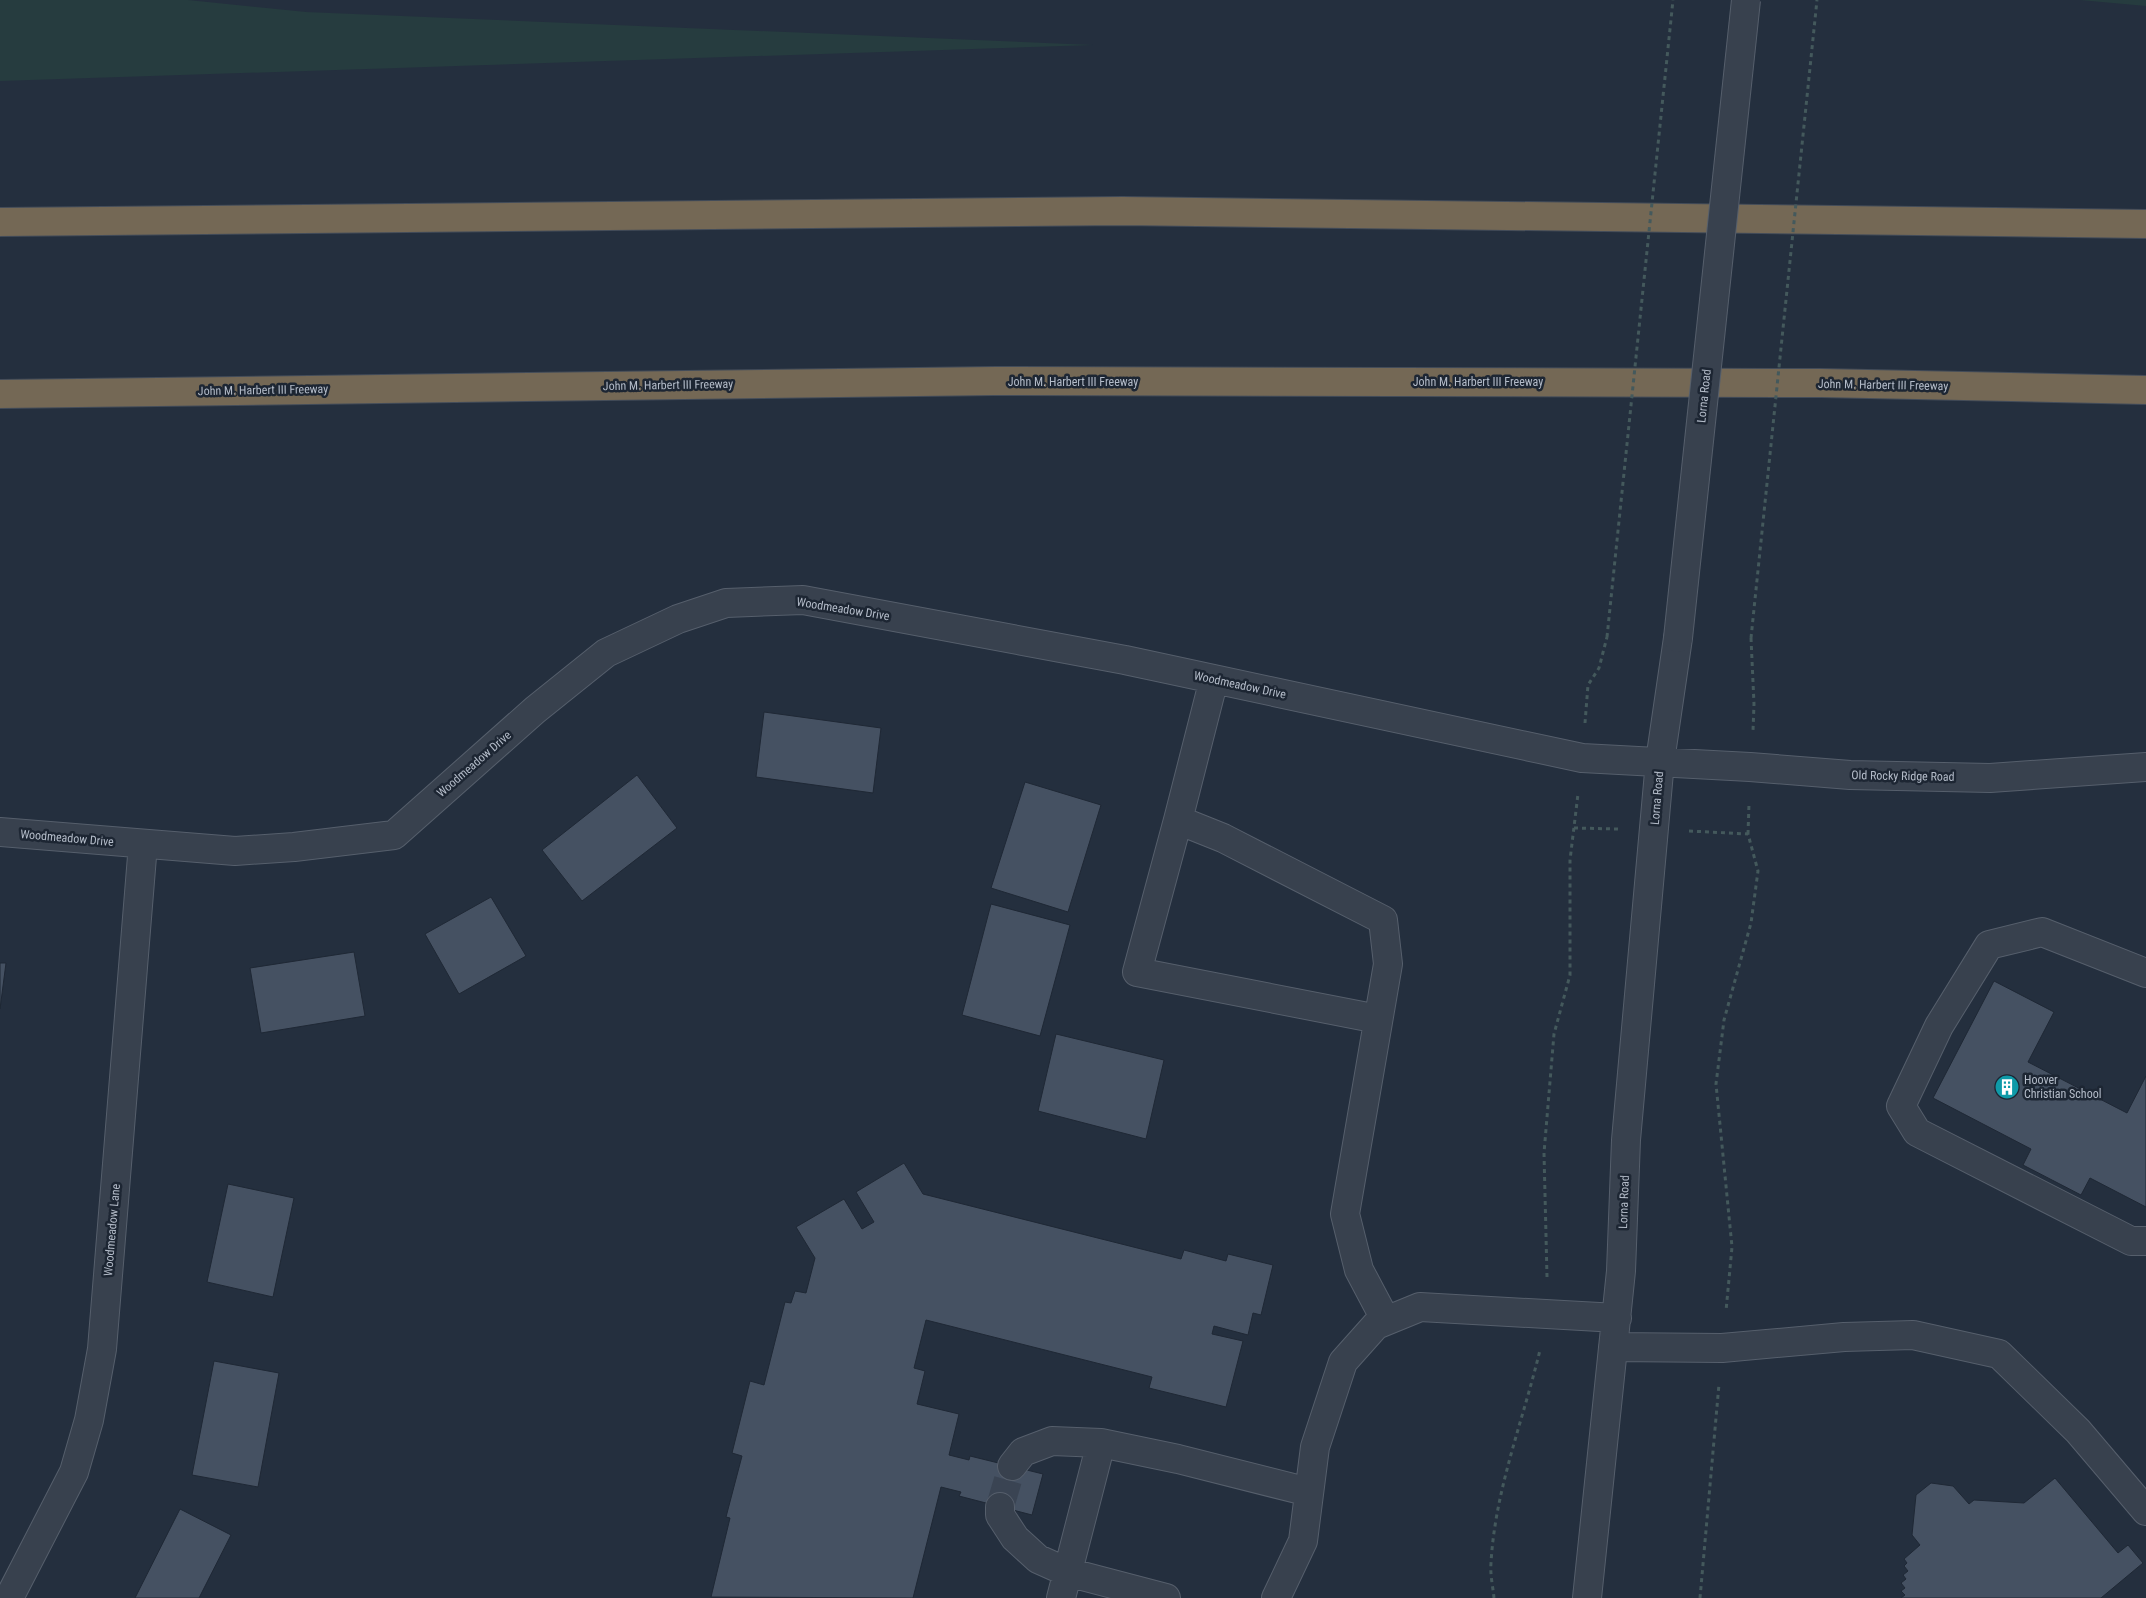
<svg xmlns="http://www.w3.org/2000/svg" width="2146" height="1598" viewBox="0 0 2146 1598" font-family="'Roboto Condensed',sans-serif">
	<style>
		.green { fill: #263c3f }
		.building { fill: #455162; stroke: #1f2835 }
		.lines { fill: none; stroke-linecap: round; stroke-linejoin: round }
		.minor-tunnel { stroke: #3a4453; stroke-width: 28; stroke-dasharray: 28 14; stroke-linecap: butt }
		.minor-casing { stroke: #565f6c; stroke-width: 30 }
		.highway-casing { stroke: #434c59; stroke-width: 30 }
		.path { stroke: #44595c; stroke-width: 3; stroke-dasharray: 4 4; stroke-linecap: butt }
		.minor { stroke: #38414e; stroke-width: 28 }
		.highway { stroke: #746855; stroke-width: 28 }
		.minor-bridge-casing { stroke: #565f6c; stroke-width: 30; stroke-linecap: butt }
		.path-bridge { stroke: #44595c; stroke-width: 3; stroke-dasharray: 4 4; stroke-linecap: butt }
		.minor-bridge { stroke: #38414e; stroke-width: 28 }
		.labels { text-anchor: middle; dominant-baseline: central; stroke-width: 5; stroke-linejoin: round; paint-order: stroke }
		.street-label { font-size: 12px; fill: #b4bcc9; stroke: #1d2633 }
		.poi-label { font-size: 12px; fill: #b4bcc9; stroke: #1d2633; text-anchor: start }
	</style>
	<rect width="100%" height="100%" fill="#242f3e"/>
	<path class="green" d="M0 0H188L306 12 1093 45 0 81Z
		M2080 0H2146V6Z"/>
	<path class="building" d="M764 712 881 728 873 793 756 777Z
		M637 775 677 828 582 901 542 850Z
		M1025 782 1101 805 1068 912 991 888Z
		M491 897 526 956 459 994 425 934Z
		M991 904 1070 925 1040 1036 962 1015Z
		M354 952 365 1016 261 1033 250 968Z
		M0 963H6L0 1009Z
		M1994 981 2054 1012 2028 1062 2127 1113 2146 1076V1207L2090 1178 2081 1195 2023 1165 2031 1149 1933 1098Z
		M1056 1034 1164 1060 1146 1139 1038 1111Z
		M904 1163 923 1194 1181 1259 1184 1250 1226 1261 1228 1254 1273 1265 1261 1315 1253 1313 1248 1335 1214 1326 1212 1334 1243 1341 1226 1407 1149 1388 1152 1377 926 1320 914 1368 925 1371 917 1404 959 1414 949 1455 969 1460 970 1456 1043 1474 1032 1515 959 1496 961 1492 941 1487 913 1598 711 1597 730 1518 726 1517 742 1456 732 1453 750 1381 764 1385 785 1302 791 1303 795 1291 806 1293 815 1258 796 1227 844 1199 862 1229 874 1222 856 1192Z
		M228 1184 294 1198 273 1297 207 1282Z
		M214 1361 279 1373 258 1487 192 1475Z
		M2055 1478 2118 1553 2128 1545 2143 1563 2101 1598H1901L1905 1595 1901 1591 1905 1588 1901 1583 1906 1579 1903 1575 1908 1571 1904 1566 1907 1563 1904 1559 1920 1545 1912 1535 1916 1495 1931 1483 1953 1486 1969 1504 1974 1500 2024 1503Z
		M180 1509 231 1535 199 1598H135Z"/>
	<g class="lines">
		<path class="minor-tunnel" d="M1000 1507 1012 1466"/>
		<defs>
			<path id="minor" d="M1214 679 1178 820 1223 838 1383 920 1388 964 1345 1214 1359 1270 1386 1321
				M1178 820 1137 972 1378 1019
				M0 832 235 851 294 847 394 835 535 710 606 653 678 619 726 603 803 600 1125 660 1582 758 1750 767 1850 775 1990 778 2146 767
				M2146 973 2042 932 1989 945 1939 1026 1901 1106 1917 1132 2131 1241H2146
				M1613 1347 1722 1348 1844 1337 1913 1335 1999 1354 2078 1431 2146 1511
				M1012 1466 1023 1452 1052 1441 1101 1443 1178 1459 1309 1492
				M1000 1507V1515L1015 1538 1038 1559 1067 1572 1166 1598
				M9 1598 74 1472 89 1420 102 1349 143 844
				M1061 1598 1101 1443
				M1276 1598 1303 1541 1315 1447 1343 1362 1376 1325 1420 1307 1617 1318
				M1587 1598 1621 1271 1626 1140 1660 761 1678 638"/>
			<path id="highway" d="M0 222 1122 211 2146 224
				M0 394 994 381 1821 383 2146 390"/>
		</defs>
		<use href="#minor" class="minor-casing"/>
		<use href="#highway" class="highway-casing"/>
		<path class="path" d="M1751 638 1754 704 1753 731
			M1585 723 1588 685 1599 668 1607 637
			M1574 828 1618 829
			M1689 831 1748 834 1758 871 1751 923 1724 1020 1716 1084 1732 1247 1726 1311
			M1748 834 1749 804
			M1547 1277 1544 1153 1554 1034 1570 975V860L1578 794
			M1494 1598C1493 1587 1490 1575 1491 1563 1495 1490 1523 1421 1540 1350
			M1700 1598 1719 1384"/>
		<use href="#minor" class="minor"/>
		<use href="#highway" class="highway"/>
		<defs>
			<path id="minor-bridge" d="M1678 638 1746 0"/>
		</defs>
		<use href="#minor-bridge" class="minor-bridge-casing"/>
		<path class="path-bridge" d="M1607 637 1673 0
			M1751 638 1817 0"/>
		<use href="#minor-bridge" class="minor-bridge"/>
	</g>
	<defs>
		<symbol id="building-disc" viewBox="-11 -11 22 22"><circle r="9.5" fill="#0f9aa8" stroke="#1d2633"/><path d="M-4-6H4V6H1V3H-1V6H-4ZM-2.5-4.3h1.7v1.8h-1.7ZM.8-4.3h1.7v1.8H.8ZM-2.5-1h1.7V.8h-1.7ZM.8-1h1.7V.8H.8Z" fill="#fff"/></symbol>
	</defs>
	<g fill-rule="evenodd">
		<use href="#building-disc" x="1993" y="1073" width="28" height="28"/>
	</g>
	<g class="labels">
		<g class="street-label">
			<text x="1073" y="382">John M. Harbert III Freeway</text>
			<text x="1478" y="382">John M. Harbert III Freeway</text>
			<text transform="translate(668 385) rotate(-1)">John M. Harbert III Freeway</text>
			<text transform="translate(1883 385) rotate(1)">John M. Harbert III Freeway</text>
			<text transform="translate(263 390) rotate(-1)">John M. Harbert III Freeway</text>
			<text transform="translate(1704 396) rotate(-84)">Lorna Road</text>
			<text transform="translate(843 609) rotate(9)">Woodmeadow Drive</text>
			<text transform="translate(1240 685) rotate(12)">Woodmeadow Drive</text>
			<text transform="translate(474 764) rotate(-41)">Woodmeadow Drive</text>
			<text transform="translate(1903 776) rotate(1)">Old Rocky Ridge Road</text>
			<text transform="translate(1657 798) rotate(-85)">Lorna Road</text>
			<text transform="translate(67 838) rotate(5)">Woodmeadow Drive</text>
			<text transform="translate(1624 1202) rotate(-88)">Lorna Road</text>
			<text transform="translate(112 1230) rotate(-85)">Woodmeadow Lane</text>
		</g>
		<g class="poi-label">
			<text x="2024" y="1080">Hoover<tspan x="2024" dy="14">Christian School</tspan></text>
		</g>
	</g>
</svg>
